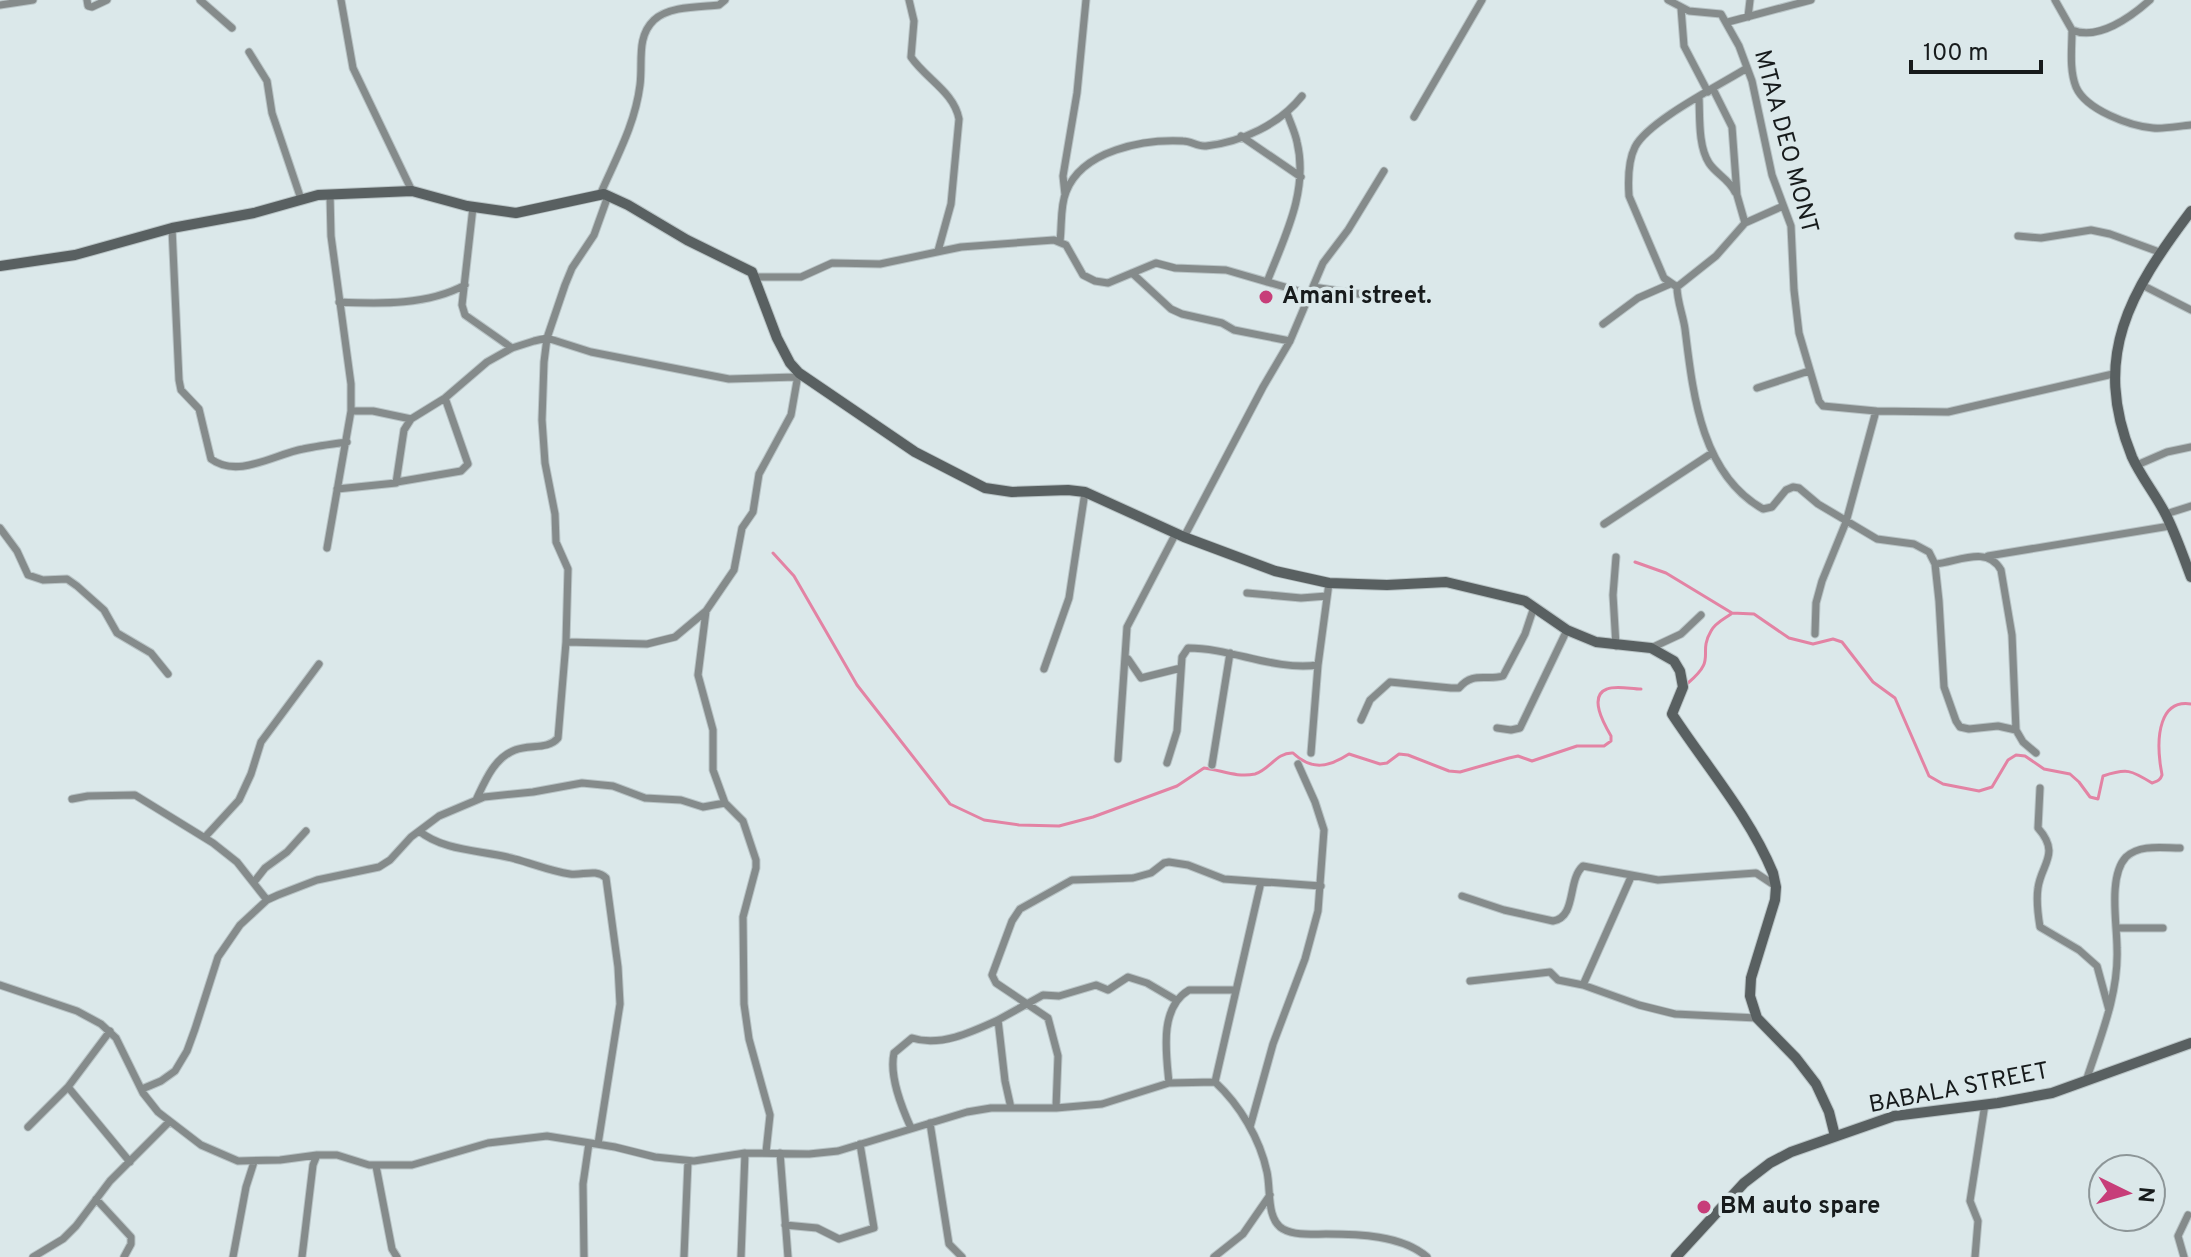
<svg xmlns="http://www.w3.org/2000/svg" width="2191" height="1257" viewBox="0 0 2191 1257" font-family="Overpass,sans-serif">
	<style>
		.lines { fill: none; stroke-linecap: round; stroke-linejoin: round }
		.stream { stroke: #e383a4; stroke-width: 3 }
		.street-casing { stroke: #b8c3c5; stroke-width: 9 }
		.secondary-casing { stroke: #b8c3c5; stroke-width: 12 }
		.street { stroke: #858b8b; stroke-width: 7 }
		.secondary { stroke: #596061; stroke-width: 10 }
		.poi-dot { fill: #c73e79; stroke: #dbe8ea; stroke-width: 3 }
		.labels { text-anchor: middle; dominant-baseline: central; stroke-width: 7; stroke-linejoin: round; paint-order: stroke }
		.street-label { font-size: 24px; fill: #171b1c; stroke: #dbe8ea }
		.poi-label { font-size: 24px; font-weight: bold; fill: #171b1c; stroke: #dbe8ea; text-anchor: start }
	</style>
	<rect width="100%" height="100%" fill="#dbe8ea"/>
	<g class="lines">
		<path class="stream" d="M773 553 794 576 857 685 950 804 984 820 1019 825 1059 826 1093 817 1177 786 1204 768C1221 770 1237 778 1255 774 1269 770 1277 752 1293 753 1312 771 1329 767 1349 754L1380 764 1387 763 1399 754 1408 755 1449 771 1460 772 1509 758 1518 756 1532 761 1577 746H1604L1611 741V736C1604 724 1588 696 1607 689 1616 685 1631 689 1641 689
			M1635 562 1666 573 1732 613 1754 614 1789 638 1813 644 1833 639 1842 642 1873 682 1895 698 1929 776 1943 784 1979 791 1992 787 2008 760 2016 755 2025 756 2044 769 2070 774 2079 782 2090 797 2098 799 2103 776C2127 768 2131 770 2152 783 2157 781 2160 781 2162 775 2162 774 2160 764 2160 762 2157 738 2159 699 2191 704
			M1688 683C1718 658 1697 655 1711 631 1715 623 1724 619 1731 614"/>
		<defs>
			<path id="street" d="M87 0 88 6 92 7 107 0
				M200 0 232 28
				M341 0 353 68 412 191
				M909 0 914 21 911 57C926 79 954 92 959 119L951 204 938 251
				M1668 0 1689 11 1721 14 1739 46 1752 81 1772 175 1791 226 1794 290 1799 333 1819 401 1823 406 1876 411 1948 412 2113 374
				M2055 0 2072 30C2098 41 2131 17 2150 0
				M0 5 33 0
				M1681 8 1684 46 1708 92
				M1748 17 1750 0
				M1728 22 1811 0
				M2072 30C2072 48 2069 69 2076 87 2086 110 2130 126 2153 128 2165 129 2179 126 2191 125
				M249 52 267 81 272 113 301 199
				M1713 89 1732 127 1737 195 1745 223
				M1699 98C1700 117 1698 146 1709 163 1716 174 1729 179 1735 192
				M1414 117 1482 0
				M1241 136 1301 177
				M600 195C616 158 635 125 640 85 643 62 636 37 654 20 669 6 699 7 719 5L725 0
				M1065 195 1063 176 1077 93 1086 0
				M1783 206 1745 223 1716 256 1677 287C1677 301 1683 315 1685 329 1693 394 1701 474 1763 509L1772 507 1786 490 1793 487 1799 488 1818 504 1877 539 1914 544 1929 552 1935 564 1939 601 1944 687 1956 721 1960 727 1969 729 1998 726 2016 730
				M473 207 462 305 465 315 512 348
				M172 228 179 380 181 390 199 409 211 459C238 479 275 454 303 449 317 446 332 444 347 442
				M2018 236 2041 238 2091 230 2110 234 2162 253
				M1060 241C1062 226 1060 206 1066 192 1082 150 1144 139 1183 141 1191 141 1198 147 1206 146 1242 142 1280 124 1302 96
				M1132 273 1171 309 1182 314 1222 323 1234 330 1290 341
				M756 277H801L832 263 880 264 961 247 1054 240 1066 245 1083 275 1095 281 1108 283 1156 263 1175 268 1226 270 1309 294
				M1267 282C1284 238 1309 191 1297 142 1295 132 1290 122 1287 113
				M2142 285 2191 310
				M1313 287 1359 294 1390 292
				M1677 287 1664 278 1629 196C1628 181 1628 161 1635 147 1648 121 1720 85 1747 68
				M339 302C381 304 428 305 465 285
				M1603 324 1638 298 1670 284
				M1757 388 1809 371
				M351 411H373L411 419
				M2137 465 2167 452 2191 447
				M397 482 461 471 468 464 445 398
				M337 489 396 483 404 430 411 419 445 398 487 362 512 348 534 341 547 338 591 352 729 379 796 377
				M2166 514 2191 506
				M1604 524 1712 453
				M0 528 17 551 28 575 43 580 67 579 77 586 104 610 117 633 151 653 168 674
				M1184 537 1263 387 1290 341 1323 263 1348 230 1384 171
				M327 548 351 411V384L331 236 330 194
				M1988 556 2170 526
				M1616 557 1613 595 1616 646
				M1935 564C1958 562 1987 545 2001 570L2012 635 2016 730 2023 742 2036 753
				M1247 593 1301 598 1327 596
				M706 611 698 675 713 730V770L725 803
				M1815 634 1816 603 1822 581 1846 522 1876 411
				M566 642 647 644 675 637 706 611 734 570 742 528 753 512 759 474 791 415 798 375
				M1651 648 1681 634 1701 615
				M1128 659 1141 678 1181 668
				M1044 669 1069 598 1085 492
				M1361 720 1370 700 1390 682 1451 688H1459C1473 671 1486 681 1503 676L1525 634 1534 607
				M1497 728 1511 730 1520 728 1567 630
				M1311 753 1318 665 1329 583
				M1118 759 1127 627 1176 533
				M1167 763 1177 731 1182 657 1188 648C1232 648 1274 671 1318 665
				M1212 765 1230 653
				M2040 788 2038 828C2061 854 2041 864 2038 888 2036 901 2038 915 2040 927L2079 950 2097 966 2109 1010
				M72 799 88 796 135 795 213 843 237 862 267 900
				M476 800C485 781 494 758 515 750 529 744 548 750 558 738L566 642 568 569 556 542 555 514 545 463 542 420 544 362 547 338 565 285 572 268 594 235 608 196
				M419 831C445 852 484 850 515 859 534 864 550 871 570 874 582 876 596 868 606 878L618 967 620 1004 598 1144
				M205 837 239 800 251 774 261 742 319 664
				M254 882 265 868 287 852 306 831
				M1462 896 1504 910 1553 921C1577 917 1567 880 1583 866L1658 880 1756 873 1774 885
				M2116 928H2163
				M1470 981 1550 972 1558 980 1583 985 1639 1005 1675 1014 1757 1018
				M0 985 77 1011 101 1024 116 1038 143 1093 158 1112 201 1145 238 1161 280 1160 317 1155H337L369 1165H412L488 1143 547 1136 615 1147 655 1157 694 1161 745 1153 809 1154 838 1151 967 1112 991 1108H1056L1102 1104 1169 1083 1215 1082C1240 1105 1260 1139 1267 1172 1271 1190 1266 1219 1283 1229 1296 1236 1312 1234 1326 1234 1357 1234 1402 1235 1427 1257
				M1583 985 1631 877
				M110 1031 68 1087 130 1162
				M2086 1081C2100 1038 2119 994 2117 948 2117 924 2108 876 2126 857 2140 844 2163 848 2180 848
				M1215 1082 1261 882
				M1169 1083C1166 1052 1159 1008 1189 990H1235
				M142 1089 161 1081 175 1071 187 1051 195 1029 218 957 240 925 267 900 278 895 317 880 379 867 390 860 411 837 439 816 484 797 533 792 582 783 613 786 645 798 681 800 703 807 725 803 743 821 756 860V868L743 917 744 1004 749 1039 770 1115 766 1152
				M1011 1108 1005 1081 998 1020 1043 995 1059 996 1096 985 1108 990 1128 977 1147 983 1176 1000
				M1056 1108 1058 1056 1048 1018 996 983 992 975 1012 921 1020 909 1072 880 1133 878 1151 873 1164 863 1169 862 1188 865 1224 879 1321 886
				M930 1123 949 1244 962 1257
				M28 1127 68 1087
				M1250 1127 1273 1044 1305 959 1318 911 1324 830 1315 802 1298 764
				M911 1128C901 1106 889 1076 894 1053L912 1038C940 1047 972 1032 998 1020
				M780 1153 788 1257
				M376 1166 392 1249 397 1257
				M96 1199 131 1237V1244L124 1257
				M785 1225 817 1228 839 1239 874 1228 860 1144
				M33 1257 63 1239 76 1226 110 1181 169 1122
				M233 1257 246 1187 254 1162
				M302 1257 313 1165 317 1155
				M584 1257 583 1184 589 1143
				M684 1257 688 1161
				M741 1257 745 1153
				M1214 1257 1243 1234 1270 1195
				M1975 1257 1978 1221 1970 1201 1985 1104
				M2184 1257 2178 1236 2188 1215"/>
			<path id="secondary" d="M2191 211C2130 292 2091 356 2132 457 2141 477 2156 495 2166 515 2176 535 2183 556 2191 577
				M0 266 75 255 172 228 254 213 318 195 412 191 467 206 516 213 604 194 628 205 687 240 752 272 777 338 790 363 799 373 915 452 985 488 1012 492 1068 490 1085 492 1184 537 1275 571 1329 583 1387 585 1446 582 1525 601 1567 630 1596 642 1651 648 1674 661 1680 671 1683 687 1672 714C1706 766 1749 815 1773 873L1776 887 1775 900 1751 978 1750 996 1757 1018 1796 1058 1816 1084 1829 1112 1835 1136
				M1676 1257 1744 1183 1770 1163 1791 1152 1894 1116 1998 1103 2052 1093 2191 1043"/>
		</defs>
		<use href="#street" class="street-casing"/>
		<use href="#secondary" class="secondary-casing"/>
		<use href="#street" class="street"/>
		<use href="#secondary" class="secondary"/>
	</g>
	<g class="poi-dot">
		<circle cx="1266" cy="297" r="8"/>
		<circle cx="1704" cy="1207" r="8"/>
	</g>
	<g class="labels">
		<g class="street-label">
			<text transform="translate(1785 142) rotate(75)">MTAA DEO MONT</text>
			<text transform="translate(1959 1089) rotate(-11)">BABALA STREET</text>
		</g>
		<g class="poi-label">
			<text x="1282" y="297">Amani street.</text>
			<text x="1720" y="1207">BM auto spare</text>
		</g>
	</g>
	<g transform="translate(2127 1193) rotate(95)"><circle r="38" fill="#dbe8ea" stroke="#8d9698" stroke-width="2"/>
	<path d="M0-6L14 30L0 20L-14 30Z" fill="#c73e79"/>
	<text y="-12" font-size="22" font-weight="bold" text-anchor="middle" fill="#171b1c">N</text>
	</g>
	<path d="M1911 60v12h130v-12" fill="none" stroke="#171b1c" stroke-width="4"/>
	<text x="1923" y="60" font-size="24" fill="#171b1c" stroke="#dbe8ea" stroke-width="6" paint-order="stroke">100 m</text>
</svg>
